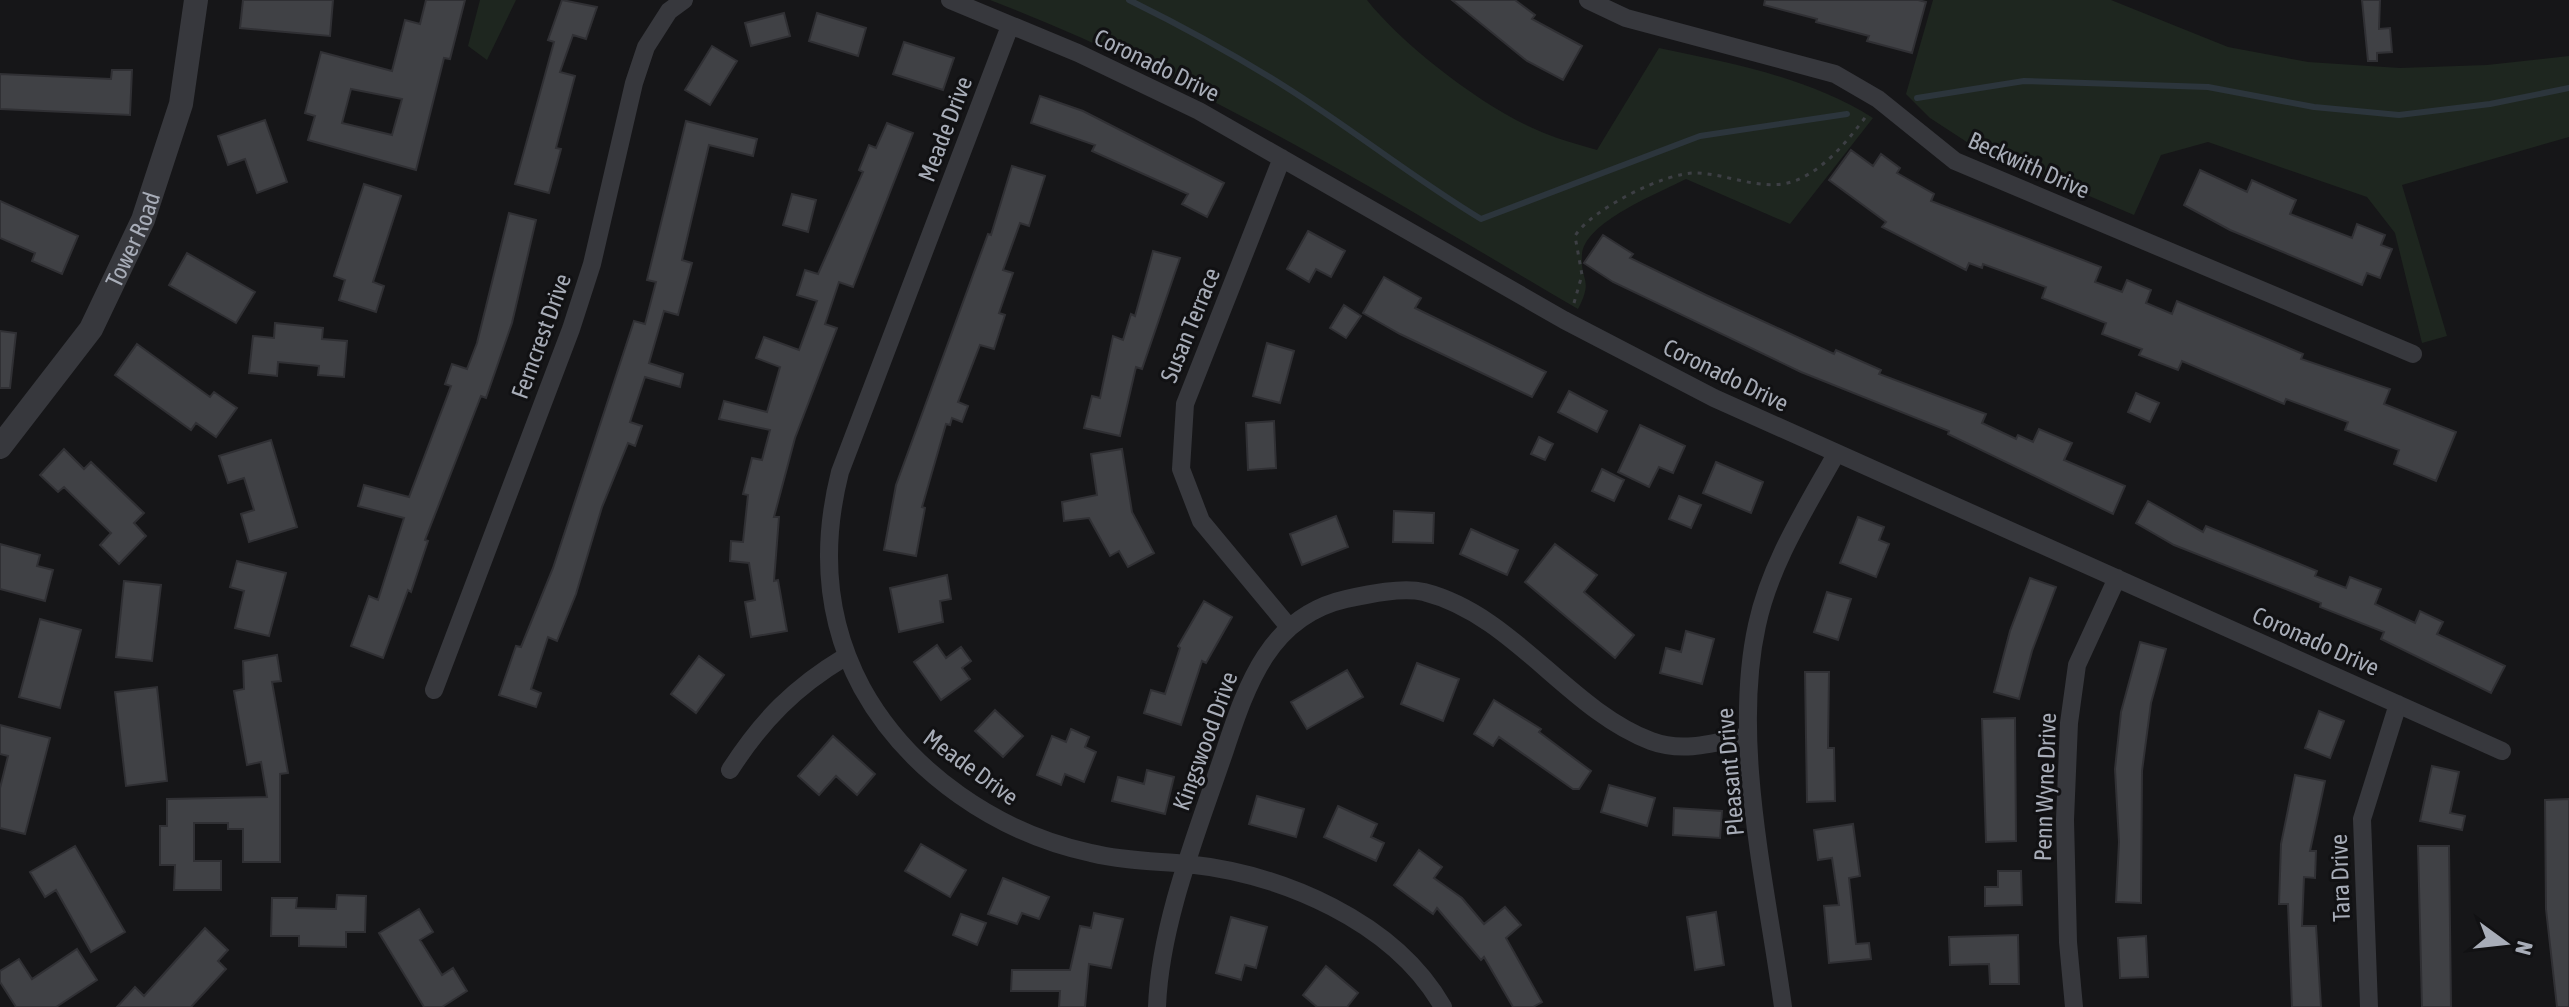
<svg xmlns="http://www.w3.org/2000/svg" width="2569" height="1007" viewBox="0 0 2569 1007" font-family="'Asap Condensed',sans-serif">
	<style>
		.green { fill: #1e261f }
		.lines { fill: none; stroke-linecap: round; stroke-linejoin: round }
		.stream { stroke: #2c353c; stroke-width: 6 }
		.building { fill: #404145; stroke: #303034; stroke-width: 2; fill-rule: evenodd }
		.path { stroke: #3d3f44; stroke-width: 3; stroke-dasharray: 4 6; stroke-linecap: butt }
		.minor { stroke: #37383d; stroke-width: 18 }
		.tertiary { stroke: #37383d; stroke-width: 24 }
		.labels { text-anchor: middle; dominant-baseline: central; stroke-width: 6; stroke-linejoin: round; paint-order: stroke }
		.street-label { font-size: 24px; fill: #a8adb8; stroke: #111113 }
	</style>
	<rect width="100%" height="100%" fill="#161618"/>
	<path class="green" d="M480 0H516L487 60 468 46Z
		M990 0H1367C1403 46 1489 112 1544 133 1561 140 1580 145 1597 150L1659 48C1734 64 1808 77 1873 118L1790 224 1686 179C1659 193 1584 222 1582 255 1580 282 1594 278 1578 309 1387 197 1197 79 990 0Z
		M1933 0H2111L2228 47 2308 62 2400 68 2487 65 2569 56V137L2402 185 2447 336 2422 343 2395 233 2367 197 2208 142 2161 155 2134 215 1976 148 1930 118 1906 94Z"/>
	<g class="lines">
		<path class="stream" d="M1129 0C1182 26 1233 54 1284 86 1351 128 1413 178 1481 219L1700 136 1847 114
			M1917 98 2024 81 2208 87 2314 107 2399 115 2490 104 2569 88"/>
	</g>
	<path class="building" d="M243 0H333L330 36 240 28Z
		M426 0H465L450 59 444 58 416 170 308 140 315 116 305 113 321 52 392 71 405 20 420 24ZM351 89 402 99 392 135 342 123Z
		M562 0 597 7 586 39 573 35 560 72 575 76 556 148 561 149 549 193 515 184 554 42 548 40Z
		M1452 0H1515L1535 15 1532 19 1582 46 1563 80 1527 61Z
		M1765 0H1918L1926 2 1912 53 1867 41 1869 36 1816 22 1817 19 1764 5Z
		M2362 0H2380L2379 29 2390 28 2392 52 2377 53V61H2368Z
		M784 13 790 36 751 46 745 23Z
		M817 13 866 28 858 56 809 41Z
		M904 42 954 58 943 90 893 74Z
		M712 46 737 61 710 105 685 90Z
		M112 70H132L130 115 0 109V74L111 79Z
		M1040 96 1083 111 1224 183 1207 217 1182 204 1188 194 1092 151 1095 145 1031 123Z
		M265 120 287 182 257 193 245 159 228 165 218 136Z
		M686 121 757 139 753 156 709 145 682 260 692 263 678 315 664 311 649 363 683 374 680 387 645 377 630 422 642 426 635 446 628 443 602 507 576 594 557 641 548 637 531 689 541 693 536 707 499 695 516 646 521 647 553 568 634 321 645 324 656 282 647 280Z
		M887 123 913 133 853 287 839 282 825 324 837 328 795 438 774 517H779L774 581 778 580 787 631 751 637 745 602 755 600 749 563 730 561 731 541 743 542 748 495 743 494 752 458 762 460 770 430 719 419 724 401 767 412 780 367 756 358 764 337 799 350 817 301 797 295 805 270 818 274 863 172 859 170 869 145 876 148Z
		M1851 150 1873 166 1881 154 1900 168 1897 173 1934 194 1931 201 2101 267 2095 282 2122 292 2127 280 2151 290 2146 303 2172 314 2177 301 2303 354 2301 359 2390 389 2384 404 2456 432 2436 481 2394 464 2399 450 2345 430 2348 422 2286 399 2284 404 2182 361 2178 370 2139 355 2142 349 2102 334 2106 323 2042 298 2046 287 1983 264 1982 268 1969 263 1966 270 1882 227 1886 222 1829 180Z
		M1012 166 1045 176 1029 226 1020 223 1003 270 1013 273 999 313 1005 315 994 349 980 345 958 402 968 406 962 422 952 418 950 425 946 424 922 507 925 508 916 556 884 550 896 485 988 234 991 235Z
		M2200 170 2247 192 2252 180 2296 200 2290 214 2352 238 2357 224 2385 235 2381 245 2392 249 2380 278 2367 273 2362 285 2230 230 2184 205Z
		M364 184 401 196 373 282 384 286 376 312 339 300 345 280 334 276Z
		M792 194 816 200 808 232 783 225Z
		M0 201 78 236 62 274 32 261 35 253 0 238Z
		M509 213 536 220 512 323 486 398 481 396 425 540 428 541 411 592 408 590 383 658 351 646 369 596 378 600 404 518 358 506 364 485 409 497 451 386 445 384 452 364 467 369 477 343Z
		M1308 231 1345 251 1331 277 1316 269 1309 282 1287 269Z
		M1603 235 1633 254 1630 258 1706 295 1834 354 1836 350 1881 370 1879 374 1986 414 1982 423 2016 439 2018 435 2033 442 2039 429 2072 443 2064 460 2125 486 2113 514 1948 434 1949 431 1801 372 1613 282 1584 263Z
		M1153 251 1180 258 1142 369 1136 367 1120 436 1084 428 1092 396 1100 398 1113 336 1123 340 1131 314 1135 316Z
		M187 253 255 292 236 323 169 285Z
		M1384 277 1421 298 1415 308 1546 372 1532 397 1400 334 1363 313Z
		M1344 305 1361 316 1346 338 1330 328Z
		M275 323 323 328 322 339 347 341 344 377 318 375 319 366 278 362 277 376 249 373 253 336 274 338Z
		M0 331 16 333 10 388H0Z
		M1267 343 1294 351 1280 403 1253 396Z
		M137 344 210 397 214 392 237 408 216 437 196 423 191 430 115 375Z
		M1569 391 1607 411 1597 432 1558 412Z
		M2136 393 2159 403 2150 422 2128 412Z
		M1274 421 1276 468 1248 470 1246 423Z
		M1640 425 1685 446 1673 473 1659 467 1649 487 1618 472Z
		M1539 437 1553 444 1545 460 1531 454Z
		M271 440 297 527 249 542 241 514 254 510 244 478 228 483 219 456Z
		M64 449 84 469 91 462 144 513 134 523 146 536 119 564 100 545 111 533 64 487 58 492 40 475Z
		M1122 449 1132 512 1154 553 1128 567 1119 551 1110 556 1089 518 1064 521 1062 502 1097 495 1091 454Z
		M1716 462 1763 482 1751 513 1703 493Z
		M1602 469 1624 480 1614 501 1592 491Z
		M1679 496 1701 505 1691 528 1669 519Z
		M2148 501 2203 532 2206 526 2317 571 2315 576 2346 588 2350 577 2381 589 2375 604 2415 623 2420 611 2443 622 2437 634 2505 666 2491 693 2381 639 2384 632 2320 607 2321 603 2174 545 2136 523Z
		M1394 511 1434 513 1433 543 1393 542Z
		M1336 516 1348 547 1302 565 1290 534Z
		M1858 517 1884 527 1879 540 1889 544 1876 577 1840 563Z
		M1471 529 1518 550 1507 575 1460 554Z
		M0 544 40 555 37 566 53 570 45 601 0 589Z
		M1555 544 1597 575 1584 592 1634 635 1615 658 1525 582Z
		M237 561 286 573 269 636 235 628 244 591 230 587Z
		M947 575 951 599 940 601 943 622 899 632 890 588Z
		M2030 578 2056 587 2032 651 2019 699 1994 692 2010 631Z
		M124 581 161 585 152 661 116 657Z
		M1827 592 1851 599 1838 640 1814 632Z
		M1204 601 1232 617 1206 663 1202 661 1181 725 1144 713 1151 690 1165 694 1180 648 1178 646Z
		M40 619 81 630 60 708 19 697Z
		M1686 631 1714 639 1702 684 1660 673 1666 648 1681 652Z
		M2140 642 2166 649 2151 703 2142 771 2141 903 2116 902 2119 842 2115 769 2121 712Z
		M937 645 946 658 961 647 971 661 962 668 970 679 941 700 914 662Z
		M277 655 281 681 272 682 288 773 280 774V862H243V829H228V823H194V861H221V890H174L175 865H160V826H167V799L267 797 261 762 247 765 234 691 244 689 243 661Z
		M699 656 724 675 696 713 671 694Z
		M1417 663 1459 679 1443 721 1401 704Z
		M1347 670 1363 697 1307 729 1291 702Z
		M1805 672H1829L1828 748H1834L1835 801 1807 802Z
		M157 687 167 781 126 786 115 692Z
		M1494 700 1541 729 1539 732 1591 771 1579 789H1573L1499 737 1493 746 1474 734Z
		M995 710 1023 736 1003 757 975 731Z
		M2319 711 2344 721 2330 758 2305 748Z
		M2015 718 2016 841 1986 842 1982 719Z
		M0 725 50 738 25 834 0 828V788L8 756 0 754Z
		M1071 729 1089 737 1085 747 1096 752 1084 782 1065 774 1061 785 1037 775 1052 736 1066 742Z
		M833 736 875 774 857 795 836 776 819 795 798 776Z
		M2432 766 2459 772 2450 813 2465 816 2462 830 2420 821Z
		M1147 770 1174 777 1165 814 1112 801 1118 777 1144 784Z
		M2295 775 2325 781 2310 851H2316L2315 878 2304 877 2302 926H2316L2321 1007H2292L2288 904H2279L2281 844Z
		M1609 785 1655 798 1647 826 1601 812Z
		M1257 796 1304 809 1296 837 1249 824Z
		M2569 799V1007H2557L2546 909 2545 800Z
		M1338 806 1377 824 1371 837 1384 843 1376 861 1324 837Z
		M1674 808 1722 811 1720 838 1673 835Z
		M1853 824 1860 876 1849 878 1856 944 1869 943 1871 959 1829 963 1824 906 1839 905 1832 858 1818 860 1814 830Z
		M921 844 966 870 950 897 905 871Z
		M75 846 125 932 91 952 56 890 45 897 30 872Z
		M2418 846H2449L2451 1007H2422Z
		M1419 850 1442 867 1434 878 1462 898 1484 924 1505 907 1521 925 1506 938 1542 1002 1533 1007H1513L1484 957 1481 960 1437 908 1433 914 1394 885Z
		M1998 871H2021L2022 905 1985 906V887H1998Z
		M1003 878 1049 897 1039 919 1022 913 1017 924 988 914Z
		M337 895 366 896 365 932H346V947L299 946V936H271L272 898H297L296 908 336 909Z
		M419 909 433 932 420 940 442 975 453 968 467 991 442 1007H424L379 933Z
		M1716 912 1724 965 1695 970 1687 917Z
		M1094 913 1123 919 1111 968 1089 964 1085 1007H1059L1060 991H1011L1012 970H1070L1080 926 1091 928Z
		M961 914 986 923 977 945 953 935Z
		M1231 917 1267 927 1256 968 1245 965 1241 980 1216 973Z
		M205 928 228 950 218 961 226 969 191 1007H117L135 987 144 996Z
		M2018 935 2019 984H1990L1989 964 1950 965 1949 937Z
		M2146 936 2148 977 2120 978 2118 938Z
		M77 949 97 980 56 1007H16L0 982V971L19 959 32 979Z
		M1326 966 1358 993 1347 1007H1317L1303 995Z"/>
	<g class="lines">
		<path class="path" d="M1574 303 1582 275 1575 236C1590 210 1667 171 1697 173 1725 174 1754 188 1783 184 1818 178 1847 142 1867 115"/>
		<path class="minor" d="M950 0 1078 53 1199 111 1564 320 1714 398 2502 751
			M1588 0 1626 18 1835 74 1878 99 1955 161 2413 354
			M1010 26 840 472C821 547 825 619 862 688 909 773 998 833 1091 853 1124 861 1155 861 1187 864 1282 874 1394 921 1443 1007
			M1282 158 1185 404 1181 469 1201 521 1289 627
			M434 690 571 329 592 264 634 83 646 47 669 11 684 0
			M730 770C762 720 795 687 845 657
			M1157 1007C1160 923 1198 830 1225 750 1247 684 1270 616 1346 599 1369 594 1402 587 1424 592 1514 615 1567 709 1651 741 1683 753 1714 743 1746 736
			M1783 1007C1767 888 1731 743 1757 625 1770 564 1806 508 1836 454
			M2074 1007 2068 942 2065 820 2069 723 2077 665 2117 578
			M2369 1007 2362 819 2398 704"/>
		<path class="tertiary" id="s1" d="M0 447 91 329 143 220 181 104 196 0"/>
	</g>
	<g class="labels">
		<g class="street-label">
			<text transform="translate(1157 65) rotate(26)">Coronado Drive</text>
			<text transform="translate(945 129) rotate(-69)">Meade Drive</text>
			<text transform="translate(2029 165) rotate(24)">Beckwith Drive</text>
			<text stroke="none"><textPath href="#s1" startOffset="248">Tower Road</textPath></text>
			<text transform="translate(1190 325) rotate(-68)">Susan Terrace</text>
			<text transform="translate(541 336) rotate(-70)">Ferncrest Drive</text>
			<text transform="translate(1726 375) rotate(26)">Coronado Drive</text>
			<text transform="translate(2316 641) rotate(24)">Coronado Drive</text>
			<text transform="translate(1205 741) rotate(-70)">Kingswood Drive</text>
			<text transform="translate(971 767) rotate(36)">Meade Drive</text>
			<text transform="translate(1730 772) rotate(-95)">Pleasant Drive</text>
			<text transform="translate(2045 787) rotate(-88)">Penn Wyne Drive</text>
			<text transform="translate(2340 878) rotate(-92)">Tara Drive</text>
		</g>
	</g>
	<g transform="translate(2505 943) rotate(105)" stroke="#111113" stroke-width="6" paint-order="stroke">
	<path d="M0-6L14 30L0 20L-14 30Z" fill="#a8adb8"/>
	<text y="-12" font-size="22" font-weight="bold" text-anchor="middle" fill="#a8adb8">N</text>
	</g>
</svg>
